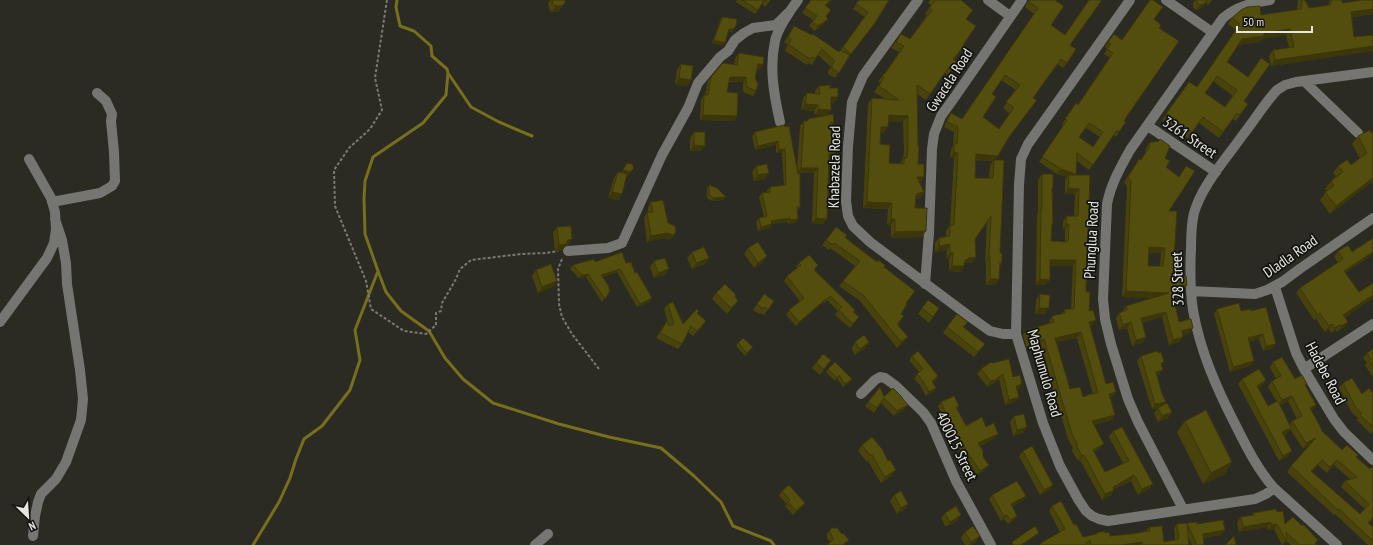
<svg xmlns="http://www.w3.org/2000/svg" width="1373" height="545" viewBox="0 0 1373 545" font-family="'PT Sans Narrow',sans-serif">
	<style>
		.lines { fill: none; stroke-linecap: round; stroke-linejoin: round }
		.stream { stroke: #766f1c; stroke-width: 3 }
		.path { stroke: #7a7a73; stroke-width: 2; stroke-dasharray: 3 2; stroke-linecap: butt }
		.minor { stroke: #757571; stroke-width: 10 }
		.wall { fill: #48430c; fill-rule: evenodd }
		.shaded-wall { fill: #3b370a }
		.building { fill: #544e0e; stroke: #3b370a; fill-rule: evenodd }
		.labels { text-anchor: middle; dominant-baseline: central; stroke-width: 3.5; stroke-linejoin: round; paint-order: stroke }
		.street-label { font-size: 15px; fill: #e7e7e2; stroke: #131310 }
	</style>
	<rect width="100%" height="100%" fill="#2b2b23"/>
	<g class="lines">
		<path class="stream" d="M397 0 396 7 400 26 414 31 431 46 432 56 447 69 448 73 471 107 499 122 532 136
			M378 271 386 292 401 311 429 331 445 358 463 379 493 403 559 424 609 437 661 448 694 476 721 502 733 526 771 541 774 545
			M253 545 279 502 290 478 296 459 304 439 322 426 350 390 360 360 355 330 378 271 365 234 364 198 365 181 373 157 423 123 446 95 448 73"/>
		<path class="path" d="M387 0 375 78 382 110 370 129 349 148 334 170 335 206 366 281 371 309 404 331 426 334 436 325V313L441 311 442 303 456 279 460 269 471 260 521 254 546 253 558 251
			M562 259 558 269 559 304 562 317 572 334 599 369"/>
		<path class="minor" d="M918 0 863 76 852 102 848 146 846 201 848 216 853 226 870 242 969 316 990 331 1003 334H1016
			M988 0 1010 16
			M1130 0 1028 144 1021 159 1019 185 1016 334 1043 423 1060 466 1078 499 1086 511 1092 516 1099 519 1108 521 1255 499 1266 494 1274 488
			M1166 0 1212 32
			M1304 81 1358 133
			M780 122C774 95 769 68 775 41 777 30 791 9 798 0
			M1148 126 1216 172
			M52 202 100 193 112 186 115 181 114 152 111 121 112 114 106 101 97 93
			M568 251 608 248 622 243 662 155 688 108 698 83 720 57 728 51 735 40 744 33 753 28 776 25 788 13
			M925 284 929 233 932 149 934 134 941 116 954 98 1022 0
			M1275 287 1296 353 1304 369 1334 419 1344 432 1373 460
			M1191 291 1255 294 1267 290 1282 282 1301 268 1373 218
			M0 322 47 258 54 243 56 229 55 212 51 198 29 159
			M1304 369 1373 324
			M861 394 875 380 880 377 885 378 896 386 923 412 931 423 956 481 991 545
			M1183 509 1138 422 1128 399 1111 344 1105 319 1103 299 1107 204C1111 184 1120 168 1130 150L1223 18C1237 6 1252 3 1270 0
			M33 536 35 516 38 502 41 494 56 479 66 462 81 420 83 399 80 370 67 284 66 263 62 240 55 219
			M535 545 548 534
			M1337 545 1274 488C1258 470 1247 448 1236 426 1217 389 1200 351 1193 310 1190 290 1190 269 1191 249 1191 237 1191 225 1194 213 1202 185 1226 159 1242 136 1254 121 1264 104 1277 90L1285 85 1296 82 1373 72"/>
	</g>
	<path class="wall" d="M550 0H565L561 8 558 12H552L549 9 548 3Z
		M737 0H771L765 7 762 4 755 14 736 2Z
		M811 0 826 6V17L824 24 815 31 809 26 813 20 802 13Z
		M859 0H889L875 23 847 59 835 78 828 74V71L831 67 818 55 812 65 808 63 807 65 785 51 788 44 784 43 790 32 794 26 839 52 865 17 853 9Z
		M930 0H961L966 20 963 45 964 46 954 60 952 69 948 75 945 73 926 100 917 94 918 164 920 183 924 192 920 198 916 199 915 208 922 237 891 238V225H887L888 209 863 208 868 104 872 98 885 99 874 92 880 83 878 82 882 76 886 72 899 52 891 48 901 34 910 39 927 15 925 14 931 5 928 3ZM889 121 903 122 904 151 903 159 900 164 889 163 880 144 881 133H884Z
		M1029 0H1043L1056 1 1051 25 1070 45 1067 63 1063 68 1057 64 1033 98 995 160 1000 253 1002 262 1000 266 999 279 995 285H986V262H985L987 221 975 239 976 257 972 263H965L964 264V266L961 272 949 271V259L946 258 947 250 935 252V243L939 238 946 236V231L950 225 954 158H950L951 149 953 146 954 132 944 127 947 119 951 113 962 119 1034 14 1025 7ZM1001 80 1016 90 1003 108 1009 113V115L999 129 983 117 992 94ZM975 160 993 161 990 166 989 178H975Z
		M1195 0H1212L1208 5 1206 3 1200 9 1196 10 1193 7V3Z
		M1298 0H1305L1309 8 1328 5 1330 0H1341L1343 3 1373 0V14L1352 17 1354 37 1373 35V51L1271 66 1269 56 1273 50 1289 48 1286 35 1262 39 1260 42 1238 45 1227 62 1244 101 1248 104 1236 121 1233 119 1219 138 1199 123 1188 138 1162 120 1189 82 1197 87 1236 30 1228 24 1232 18 1297 10ZM1213 81 1233 96 1225 107 1205 93Z
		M722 17 736 26 732 32H728L723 46 712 43 720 21V20Z
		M1154 19 1159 28 1127 116 1119 132 1116 137 1114 135 1089 170 1077 161 1076 174 1075 175H1090L1086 287 1089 311 1096 320 1092 325 1090 326 1106 384 1116 392 1112 397 1111 398 1115 415 1112 420 1094 425 1100 449 1094 452 1105 472 1123 463 1109 437 1113 431 1149 489 1138 495 1131 481 1114 489 1111 495 1102 500 1080 460 1078 461 1072 451 1073 448 1068 439 1040 344 1027 349 1023 335 1027 330 1049 323V322L1052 316 1062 314 1065 309H1071L1073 266H1050L1046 285H1036L1037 215 1038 213V180L1042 174 1053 188 1052 189 1053 224 1052 225 1051 241 1065 242V229H1063V221L1067 216H1074L1075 194H1065V180L1067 177 1057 174 1039 162 1064 125 1062 124 1076 103 1078 105 1110 58 1104 54 1107 49 1105 47 1108 42 1122 40ZM1086 128 1100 137 1093 147 1079 137ZM1077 338 1093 394 1083 397 1070 389 1056 342Z
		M739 53 763 65 759 70 757 69 755 78 756 91 753 96 743 92V82H729L727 92 737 116 734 121 700 120 701 100 704 95H705L708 81 711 77 734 65 735 58Z
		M681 64 691 80 687 86 675 84 677 70Z
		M819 86 829 88 838 97 834 103H831V110L827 115 834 122 831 127V159L829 158 827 219 823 224 812 223 814 173H798L800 207 797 211 798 219 795 223 788 224 787 222 772 224 770 228 758 231 756 222 759 218 764 217 759 197 762 193H767V191L770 187 784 186 782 153H776V145L755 150 752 136 755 132 784 125 797 170 800 126 804 121H807L808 119 826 115H815L814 111 801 110 803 98 807 93 815 94V91Z
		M1373 131V184L1372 182 1330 214 1320 200 1327 191 1325 189 1331 181 1336 177 1333 173 1338 166 1351 165 1360 158 1352 144 1358 136 1371 133Z
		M694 132 701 151H690V138Z
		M1150 142 1165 158 1169 211 1173 277 1187 285 1183 291H1173L1172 304 1179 322 1189 334 1183 335V337L1179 342 1169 345 1162 317 1142 323 1146 337 1142 343 1132 346 1127 328 1119 330 1116 318 1119 313 1122 312 1126 306 1153 298 1122 297 1127 186 1124 182 1136 164 1141 160 1145 153 1146 148ZM1149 253H1161L1160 266H1148Z
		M627 163 632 171 628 175H627L622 194 618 200 608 198 614 178 618 172 621 173Z
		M756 166 765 179 754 181 752 172Z
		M709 185 724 200 712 201 707 198V188Z
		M651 202 668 223 676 232 673 237 669 240 664 238 647 242 644 218 647 212H648V207Z
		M557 227 568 245 565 246 562 250 555 251 553 233Z
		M836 227 845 237 852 243 884 267 906 304 901 314 900 322 898 325 908 337 904 342 897 348 860 301 839 286 855 266 830 248 829 250 822 245Z
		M1373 238V254L1345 273 1359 292 1373 283V298L1345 317 1348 322 1344 327 1337 332 1336 330 1331 333 1329 329 1325 332 1316 319 1314 320 1296 293 1300 288 1338 262 1334 257 1338 251 1352 252Z
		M748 248 767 256 763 262 754 268 744 254Z
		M692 252 709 258 705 264 692 269 687 258Z
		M654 261 665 275 654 278 650 267Z
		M595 262 626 263 635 273 652 298 649 302 637 307 617 272 602 277 610 291 602 302 586 277 579 278 570 269 573 265Z
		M799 263 815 270 855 310 854 312 859 317 850 328 835 315 838 311 827 300 824 303 823 302 796 326 786 315 789 310 800 301 784 281 787 276 797 268 796 267Z
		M536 270 557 281 553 287 538 293 532 276Z
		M716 293 736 295 735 298 738 301 734 306 727 314 712 299Z
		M764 294 774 301 764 315 760 313 759 314 753 310Z
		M1040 294 1045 314H1035L1036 300Z
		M668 304 683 324 697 313 702 327 693 336 688 332 682 344 678 349 656 338 667 321 669 326 664 309Z
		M922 308H939L929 323 918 314Z
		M1217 309 1251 311 1276 344 1273 348 1263 351 1259 339 1249 342 1250 366 1230 372 1214 314Z
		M968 322 964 327 981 349 974 357 943 333 947 327Z
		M856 341 869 342 865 348 855 355 852 350V347Z
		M738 343 753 347 745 356 736 346Z
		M1373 349V375L1372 376 1365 365 1367 363 1363 358 1367 353Z
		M912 356 938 376 935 381 933 382 936 388 933 392 926 396 920 385 914 379 917 374 919 372 909 360Z
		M1141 356 1162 366 1159 375H1157L1164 404 1172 412 1168 418 1158 422 1154 413 1158 408 1152 409 1137 361Z
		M831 360 820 375 812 368 816 363Z
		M1273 362 1295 379 1306 386 1312 410V411L1322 431 1342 450 1357 457 1373 519 1369 523 1373 527V545H1368L1335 514 1334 515 1287 472 1291 466 1311 444 1303 449 1290 429 1287 434 1284 435 1288 456 1279 461 1238 384 1242 379 1266 380 1262 386 1258 388 1268 406 1277 402 1268 387 1272 381 1276 379 1270 367ZM1288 401 1297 419 1292 421 1290 425 1280 405ZM1318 465 1327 473 1334 465 1350 479 1345 481 1341 487 1365 509 1360 514 1312 472Z
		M992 363 1013 377 1019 389 1017 390 1019 397 1015 402 1005 405 999 379 992 385 987 386 977 374 981 369Z
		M828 369 852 379 850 382 843 387 837 378 835 381 826 372Z
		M1343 383 1362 394 1373 393V431L1371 434 1357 420 1358 418 1352 413 1339 388Z
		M884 397 902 398 905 409 894 416 881 403 874 413 865 406 868 402Z
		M941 402 959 406 957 409 966 426 986 427 995 438 980 446 983 457 989 465 985 470 977 475 952 437 938 406Z
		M1014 416 1027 427 1023 433 1013 436 1010 422Z
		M1185 421 1225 474 1203 484 1177 432Z
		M862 445 892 476 881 483 868 461 867 462 858 451Z
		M1023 451 1053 485 1049 490 1040 495 1019 456Z
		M782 491 802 507 793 515 785 506 787 504 779 496Z
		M894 495 908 504 904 510 897 514 890 501Z
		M992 495 1023 500 1012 506 1017 516 1014 520 1008 524 1004 519 1001 521 989 499Z
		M1052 506 1074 525 1083 537 1095 535 1096 533H1105L1110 536 1131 534 1146 531 1149 527 1164 542 1175 540 1174 529 1177 524H1187V523L1197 524 1225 530 1221 535 1203 538 1204 545H1192L1188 536 1189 545H1039L1041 543 1060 532 1049 511Z
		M1277 512 1285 524 1317 545H1291L1286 541 1284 544 1282 545 1274 529 1268 530 1267 527 1239 532 1237 522 1241 517 1252 515 1253 513Z
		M945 513 961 515 957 521 946 527 941 518Z
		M830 530 842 534 849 540 844 545H827L830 542 827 538V534Z
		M965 532 976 542 971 545H965L961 538Z"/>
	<path class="shaded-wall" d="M831 0H833L822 9 825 5Z
		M1208 0 1200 9 1196 10 1200 5Z
		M565 3 558 12H552L556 6Z
		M1373 9V14L1347 18 1351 12Z
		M828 19 824 24 815 31 818 26Z
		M736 26 732 32H727L729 29Z
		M1290 29 1286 35 1262 39 1260 42 1238 45 1242 39 1264 33Z
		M714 40 725 43 723 46 712 43Z
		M1373 46V51L1271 66 1275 60Z
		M758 64 763 65 759 70 755 69Z
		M730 77H746L743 82 727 81Z
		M679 78 691 80 687 86 675 84Z
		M831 97H838L834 103H827Z
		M805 104 818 105 814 111 801 110Z
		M819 109 831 110 827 115H815Z
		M703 115 737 116 734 121 700 120Z
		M889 115 908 116 903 122 885 121Z
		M881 127H888L884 133H877Z
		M778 141 776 145 755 150 758 146Z
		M694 145 705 146 701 151H690Z
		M785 149 782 153H776L779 150Z
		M954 152 958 153 954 158H950Z
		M829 153H835L831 159 826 158Z
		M976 154 998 156 994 161 972 159Z
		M634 168 628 175 621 173 623 170Z
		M801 168H818L814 173H797Z
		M1061 169 1076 174 1072 179 1069 175 1067 177 1057 174Z
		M769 173 765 179 754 181 758 175Z
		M917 177H924L920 183Z
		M1373 178V181L1372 182 1330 214 1336 206Z
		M1068 188 1079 189 1075 194H1065Z
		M612 192 622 194 618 200 608 198Z
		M924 192 920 198 912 200 916 194Z
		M726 197 724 200 712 201 714 198Z
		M867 202 892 203 888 209 863 208Z
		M790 218 787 222 769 224 771 221Z
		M816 218 827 219 823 224 812 223Z
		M798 219 795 223 788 224 790 220Z
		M891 219H895L891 225H887Z
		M772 224 770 228 758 231 761 227Z
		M1066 224H1069L1065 229H1063Z
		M926 231 922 237 891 238 895 232Z
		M676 232 673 237 669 240 664 238 647 242 651 236 667 233Z
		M572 239 568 245 565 246 562 250 555 251 559 245Z
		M950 244 947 250 935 252 939 246Z
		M1149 247 1165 248 1161 253H1145Z
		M1373 252V254L1340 276 1344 271Z
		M950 253H953L949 259 946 258Z
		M767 256 763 262 754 268 758 263Z
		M989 256H990L986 262H985Z
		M976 257 972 263H965L964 265 965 260 968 258Z
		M709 258 705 264 692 269 696 263Z
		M1050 260H1076L1073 266H1047Z
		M952 266H964L961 272 949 271Z
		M620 269 617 272 599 279 601 275Z
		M669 269 665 275 654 278 658 273Z
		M588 274 586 277 579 278 582 275Z
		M990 279H999L995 285H986Z
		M1040 279 1050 280 1046 285H1036Z
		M557 281 553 287 538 293 542 287Z
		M1187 285 1183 291 1169 292 1173 286Z
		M1126 291 1169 293 1165 299 1122 297Z
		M1373 295V298L1340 321 1343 315Z
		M652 298 649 302 637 307 640 304Z
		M827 298 823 302 796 326 799 322Z
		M738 301 734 306 727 314 731 308Z
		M1039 308H1049L1045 314H1035Z
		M1166 312 1162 317 1137 324 1141 318Z
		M1096 320 1092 325 1086 327 1089 322Z
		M706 321 702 327 693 336 697 331Z
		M1131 322 1127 328 1119 330 1123 325Z
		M1348 322 1344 327 1337 332 1341 326Z
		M1332 324 1329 329 1325 332 1329 326Z
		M1340 324 1336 330 1331 333 1335 328Z
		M1193 328 1189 334 1178 337 1182 331Z
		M1081 332 1077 338 1051 343 1055 338Z
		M1263 334 1259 339 1244 343 1248 338Z
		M908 337 904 342 897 348 901 342Z
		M1146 337 1142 343 1132 346 1136 340Z
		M1183 337 1179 342 1169 345 1173 340Z
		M1044 339 1040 344 1027 349 1031 343Z
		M869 342 865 348 855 355 860 349Z
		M1276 344 1273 348 1263 351 1266 346Z
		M1254 361 1250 366 1230 372 1233 367Z
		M1163 370 1159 375 1152 377 1156 372Z
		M1003 374 999 379 992 385 987 386 991 381Z
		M938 376 935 381 929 385 932 381Z
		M852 379 850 382 843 387 845 384Z
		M1266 380 1262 386 1253 391 1257 386Z
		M1022 384 1019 389 1012 391 1016 386Z
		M936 388 933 392 926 396 929 392Z
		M1116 392 1112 397 1106 399 1109 394Z
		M1292 396 1288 401 1278 405 1282 400Z
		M1019 397 1015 402 1005 405 1009 400Z
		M1166 402 1162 406 1152 409 1155 404Z
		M908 405 905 409 894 416 897 411Z
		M1316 405 1312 410 1307 413 1310 408Z
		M1172 412 1168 418 1158 422 1162 416Z
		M1115 415 1112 420 1088 427 1092 421Z
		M1027 427 1023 433 1013 436 1017 430Z
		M1291 428 1287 434 1278 438 1282 432Z
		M998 434 995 438 975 448 978 443Z
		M1316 438 1313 443 1303 449 1306 443Z
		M1104 444 1100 449 1089 455 1093 450Z
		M1292 451 1288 456 1279 461 1283 456Z
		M1084 455 1080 460 1078 461 1082 456Z
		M1322 460 1318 465 1308 476 1311 471Z
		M1337 460 1334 465 1327 473 1330 467Z
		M1232 462 1225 474 1203 484 1211 473Z
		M989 465 985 470 977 475 980 471Z
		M896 470 892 476 881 483 885 477Z
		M1134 475 1131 481 1109 492 1113 487Z
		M1153 484 1149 489 1138 495 1142 489Z
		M1053 485 1049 490 1040 495 1044 490Z
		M1114 490 1111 495 1102 500 1105 494Z
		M1026 496 1023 500 1008 509 1011 504Z
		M805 503 802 507 793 515 796 511Z
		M908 504 904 510 897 514 901 508Z
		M961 515 957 521 946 527 950 522Z
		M1007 515 1004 519 1001 521 1004 516Z
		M1017 516 1014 520 1008 524 1011 520Z
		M1271 522 1267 527 1239 532 1243 527Z
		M1277 524 1274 529 1268 530 1271 525Z
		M1225 530 1221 535 1199 538 1203 534Z
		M1039 533 1037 535 1023 545H1021Z
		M980 536 976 542 971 545H969L971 542Z
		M1287 539 1284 544 1282 545 1286 540Z
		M1142 542 1140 545H1121Z"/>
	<path class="building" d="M552 0H565V3L562 6H556L553 4Z
		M742 0H764L758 10Z
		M765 0H771L768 3Z
		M811 0H831L825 5 831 10 826 16 828 19 818 26 812 22 817 16 805 8Z
		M859 0H889L875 23 851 54 843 47 868 12 856 4Z
		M936 0H961L973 10 966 19 976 26 963 45 964 46 953 59 957 62 952 69 949 67 930 94 917 85 918 146H919L918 164H924V177H917L924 192 916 194 915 208H927L926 231 895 232V219H891L892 203 867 202 872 98 899 100 879 86 884 77 882 76 886 72 904 46 896 42 901 34 910 39 932 10 929 8ZM889 115 908 116V145L907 158H904V164L889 163 890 145 880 144 881 127H888Z
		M1030 0H1057L1056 1 1064 6 1051 25 1065 35 1089 0H1102L1070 45 1076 49 1067 63 1061 59 1033 98 1037 100 1009 137 998 156 976 154 975 178H993L994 160H1004L1000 253H1002V262H1000L999 279H990V256H989L991 216 975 239 976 257 968 258V260H965L964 266H952L953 253H950V244L939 246V238L950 236V225H954L958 153 954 152V144H957L958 127 947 122 951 113 962 119 1038 8 1029 2ZM1005 75 1020 85 1006 102 1013 107V109L999 129 983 117 996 97 992 94Z
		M1150 0H1153L1163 7 1154 19 1161 25 1159 28 1179 41 1127 116 1124 121 1126 122 1119 132 1117 130 1093 165 1077 153 1076 174 1061 169 1042 157 1067 120 1065 119 1076 103 1078 105 1113 53 1107 49 1111 44 1108 42 1114 34 1122 40ZM1089 123 1103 132 1093 147 1079 137Z
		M1196 0H1207L1204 4 1200 5 1197 2Z
		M1302 0H1305L1309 8 1330 5 1332 0H1341L1343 3 1362 0H1373V9L1351 12 1354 37 1373 35V46L1275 60 1273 50 1294 47 1290 29 1264 33V36L1242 39 1227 62 1248 77 1261 58 1270 64 1244 101 1248 104 1240 115 1237 113 1223 132 1203 117 1192 132 1166 114 1189 82 1197 87 1240 24 1232 18 1241 10 1247 7 1260 6 1261 15 1301 9ZM1217 76 1237 90 1225 107 1205 93Z
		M722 17 737 19 736 26 734 29H729L725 43 714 40 721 20H722Z
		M794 26 812 35 813 34 839 52 840 50 850 55 839 73 832 68V65L835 61 822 49 815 59 812 57 810 59 789 45 791 39 788 37Z
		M739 53 764 57 763 65 758 64 755 78 758 84 756 91 747 87 746 77H730L727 92 738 93 737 116 703 115 704 95H708L711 77 723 63 737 65Z
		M681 64 693 66 691 80 679 78Z
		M831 85 829 88H838V97H831V110L819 109 818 105 805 104 807 93 820 94 819 86Z
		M833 114 834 122 830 123 832 141H836L835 153H829L827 219 816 218 818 168H801L804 121H808V119Z
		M784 125 785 127 789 126 798 174 800 173V207H797L798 219 790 220V218L771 221 772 224 761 227 759 218 767 216 762 193 770 192V187L786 185 785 149 779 150 778 141 758 146 755 132Z
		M1370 130 1371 133 1373 131V178L1336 206 1325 192 1334 186 1331 181 1343 172 1338 166 1347 160 1351 165 1367 153 1358 136Z
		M694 132H705V146L694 145Z
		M1160 139 1170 146 1165 158 1170 161 1166 167 1179 177 1186 166 1195 171 1169 211H1177L1173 277 1186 276 1187 285 1173 286 1172 304H1175L1179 322 1191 319 1193 328 1182 331 1183 337 1173 340 1166 312 1141 318 1146 337 1136 340 1131 322 1123 325 1119 313 1127 310 1126 306 1169 293 1126 291 1131 181 1128 177 1139 159 1141 160 1149 148 1150 142H1155L1156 141 1158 142ZM1149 247 1165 248 1163 266H1148Z
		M627 163 632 164 634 168 630 172 623 170Z
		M767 164 769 173 758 175 756 166Z
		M618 172 627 174 622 194 612 192Z
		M1042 174H1053V188H1052L1053 224H1052L1051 241 1065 242 1068 241 1069 224H1066L1067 216H1078L1079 189 1068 188 1069 175H1090L1086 287V292H1090L1089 311 1093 310 1096 320 1089 322 1106 384 1113 382 1116 392 1109 394 1115 415 1092 421 1104 444 1093 450 1105 472 1129 461 1113 431 1122 427 1153 484 1142 489 1134 475 1113 487 1114 490 1105 494 1084 455 1082 456 1076 445H1078L1072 434 1044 339 1031 343 1027 330 1054 322 1052 316 1065 313V309H1074L1076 260H1050V280L1040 279 1041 209H1042ZM1081 332 1098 393 1090 394 1083 397 1080 387 1070 389 1055 338Z
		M709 185 717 188 726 197 714 198 709 195Z
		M663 200 668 223 675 226 676 232 673 235 667 233 651 236 647 212H653L651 202Z
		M571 226 572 239 568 240 566 244 559 245 557 227Z
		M836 227 847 235 845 237 852 243 877 262 878 260 885 265 884 267 915 291 906 303 907 304 901 314 904 316 897 324 908 337 901 342 864 296 843 281 860 261 834 243 833 245 826 240Z
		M1373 238V252L1344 271 1359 292 1373 283V295L1343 315 1348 322 1341 326 1340 324 1335 328 1332 324 1329 326 1320 313 1318 315 1300 288 1343 259 1338 251 1348 245 1352 252Z
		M758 242 767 256 758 263 748 248Z
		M704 247 709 258 696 263 692 252Z
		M622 252 626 263 631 262 635 273 637 272 652 298 640 304 620 269 601 275 608 285 610 291 605 299 588 274 582 275 573 265 594 259 595 262Z
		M809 255 818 265 814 270 855 310 853 312 859 317 853 324 839 310 842 307 830 296 828 299 827 298 799 322 789 310 804 298 787 276 801 265 799 263Z
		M665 258 669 269 658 273 654 261Z
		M551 264 557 281 542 287 536 270Z
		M725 284 736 295 735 297 738 301 731 308 716 293Z
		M764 294 774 301 768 310 764 307 763 309 757 304Z
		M1040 294 1050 295 1049 308H1039Z
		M928 300 939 308 933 317 922 308Z
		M673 302 683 324 697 309 699 311 697 313 706 321 697 331 691 326 682 344 660 333 667 321 669 326 674 324 668 304Z
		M1239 303 1241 311 1251 309V311L1266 307 1276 344 1266 346 1263 334 1248 338 1254 361 1233 367 1217 309Z
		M957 314 968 322 963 327 985 344 978 352 947 327Z
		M864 335 869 342 860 349 856 344V341Z
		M743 338 753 347 747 353 738 343Z
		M1373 349V367L1369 360 1371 359 1367 353Z
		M918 351 938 376 932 381 936 388 929 392 923 381 917 374 923 369 912 356Z
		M1157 351 1158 353 1161 352 1164 362 1161 363 1163 370 1156 372 1162 394 1166 402 1155 404 1141 356Z
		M823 354 831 360 824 369 816 363Z
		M1282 357 1295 379 1302 375 1307 384 1305 385 1316 405 1310 408 1322 430H1321L1342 450 1347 445 1358 455 1356 457 1370 469 1372 467 1373 468V517L1368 523 1373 527V541L1339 509 1338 510 1291 466 1316 438 1306 443 1292 421 1302 416 1292 396 1282 400 1272 381 1281 376 1273 362ZM1322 460 1330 467 1337 460 1357 477 1345 481 1369 504 1360 514 1311 471Z
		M1009 359 1013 377 1020 375 1022 384 1016 386 1019 397 1009 400 1003 374 995 380 991 381 981 369 991 362 992 363Z
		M835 362 852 379 845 384 839 375 837 378 828 369Z
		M1259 369 1266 380 1257 386 1268 406 1278 401 1291 428 1282 432 1292 451 1283 456 1242 379Z
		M1352 378 1362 394 1369 388 1373 393V427L1360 415 1362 413 1356 408 1343 383Z
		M880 387 884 397 893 388 902 397V398L908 405 897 411 884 398 877 408 868 402Z
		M954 396 959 406 956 407 966 426 982 417 986 427 994 423 998 434 978 443 983 451V457L989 465 980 471 955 433 941 402Z
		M1167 403 1172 412 1162 416 1158 408Z
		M1206 410 1232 462 1211 473 1185 421Z
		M1024 414 1027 427 1017 430 1014 416Z
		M872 437 882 449 888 461 890 460 896 470 885 477 872 455 871 456 862 445Z
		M1032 446 1053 485 1044 490 1023 451Z
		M1017 481 1026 496 1011 504 1017 516 1011 520 1007 515 1004 516 992 495Z
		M789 485 805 503 796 511 788 502 790 500 782 491Z
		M901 491 908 504 901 508 894 495Z
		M1061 501 1074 525 1076 524 1083 537 1097 534 1096 533 1105 531V533L1109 532 1110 536 1131 534 1150 531 1149 527 1162 526 1164 542 1179 539 1177 524 1187 523 1189 545H1143L1142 542 1121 545H1091L1090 540 1084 545H1042L1041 543 1065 529 1052 506Z
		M956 506 961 515 950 522 945 513Z
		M1276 509 1277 512 1283 511 1285 524 1293 517 1302 526 1303 524 1318 540 1315 543 1317 545H1300L1286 532 1287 539 1286 540 1277 524 1271 525V522L1243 527 1241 517 1254 515 1253 513Z
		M1223 520 1225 530 1203 534 1204 545H1197L1187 523 1197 522V524Z
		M973 526 980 536 971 542 965 532Z
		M1035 526 1039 533 1021 545H1013L1012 542Z
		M832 528H837L842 534 843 533 849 540 842 545H827L834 539 830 533V530Z
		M1234 536 1236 545H1225Z"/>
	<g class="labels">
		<g class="street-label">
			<text transform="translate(949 80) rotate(-57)">Gwacela Road</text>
			<text transform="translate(1190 137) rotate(34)">3261 Street</text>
			<text transform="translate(834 167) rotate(-89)">Khabazela Road</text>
			<text transform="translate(1091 240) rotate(-87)">Phunglua Road</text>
			<text transform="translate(1290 256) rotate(-35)">Dladla Road</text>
			<text transform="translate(1177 279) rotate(-92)">328 Street</text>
			<text transform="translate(1045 373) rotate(74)">Maphumulo Road</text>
			<text transform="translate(1326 373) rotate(62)">Hadebe Road</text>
			<text transform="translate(957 446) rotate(64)">400015 Street</text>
		</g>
	</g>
	<g transform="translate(28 517) rotate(155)" stroke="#131310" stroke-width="3" paint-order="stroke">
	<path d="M0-3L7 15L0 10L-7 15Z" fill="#e7e7e2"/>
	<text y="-6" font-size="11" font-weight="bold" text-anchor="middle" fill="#e7e7e2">N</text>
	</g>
	<path d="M1237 26v6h75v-6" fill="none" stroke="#e7e7e2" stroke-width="2"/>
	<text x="1243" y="26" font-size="12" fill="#e7e7e2" stroke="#131310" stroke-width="3" paint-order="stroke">50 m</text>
</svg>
